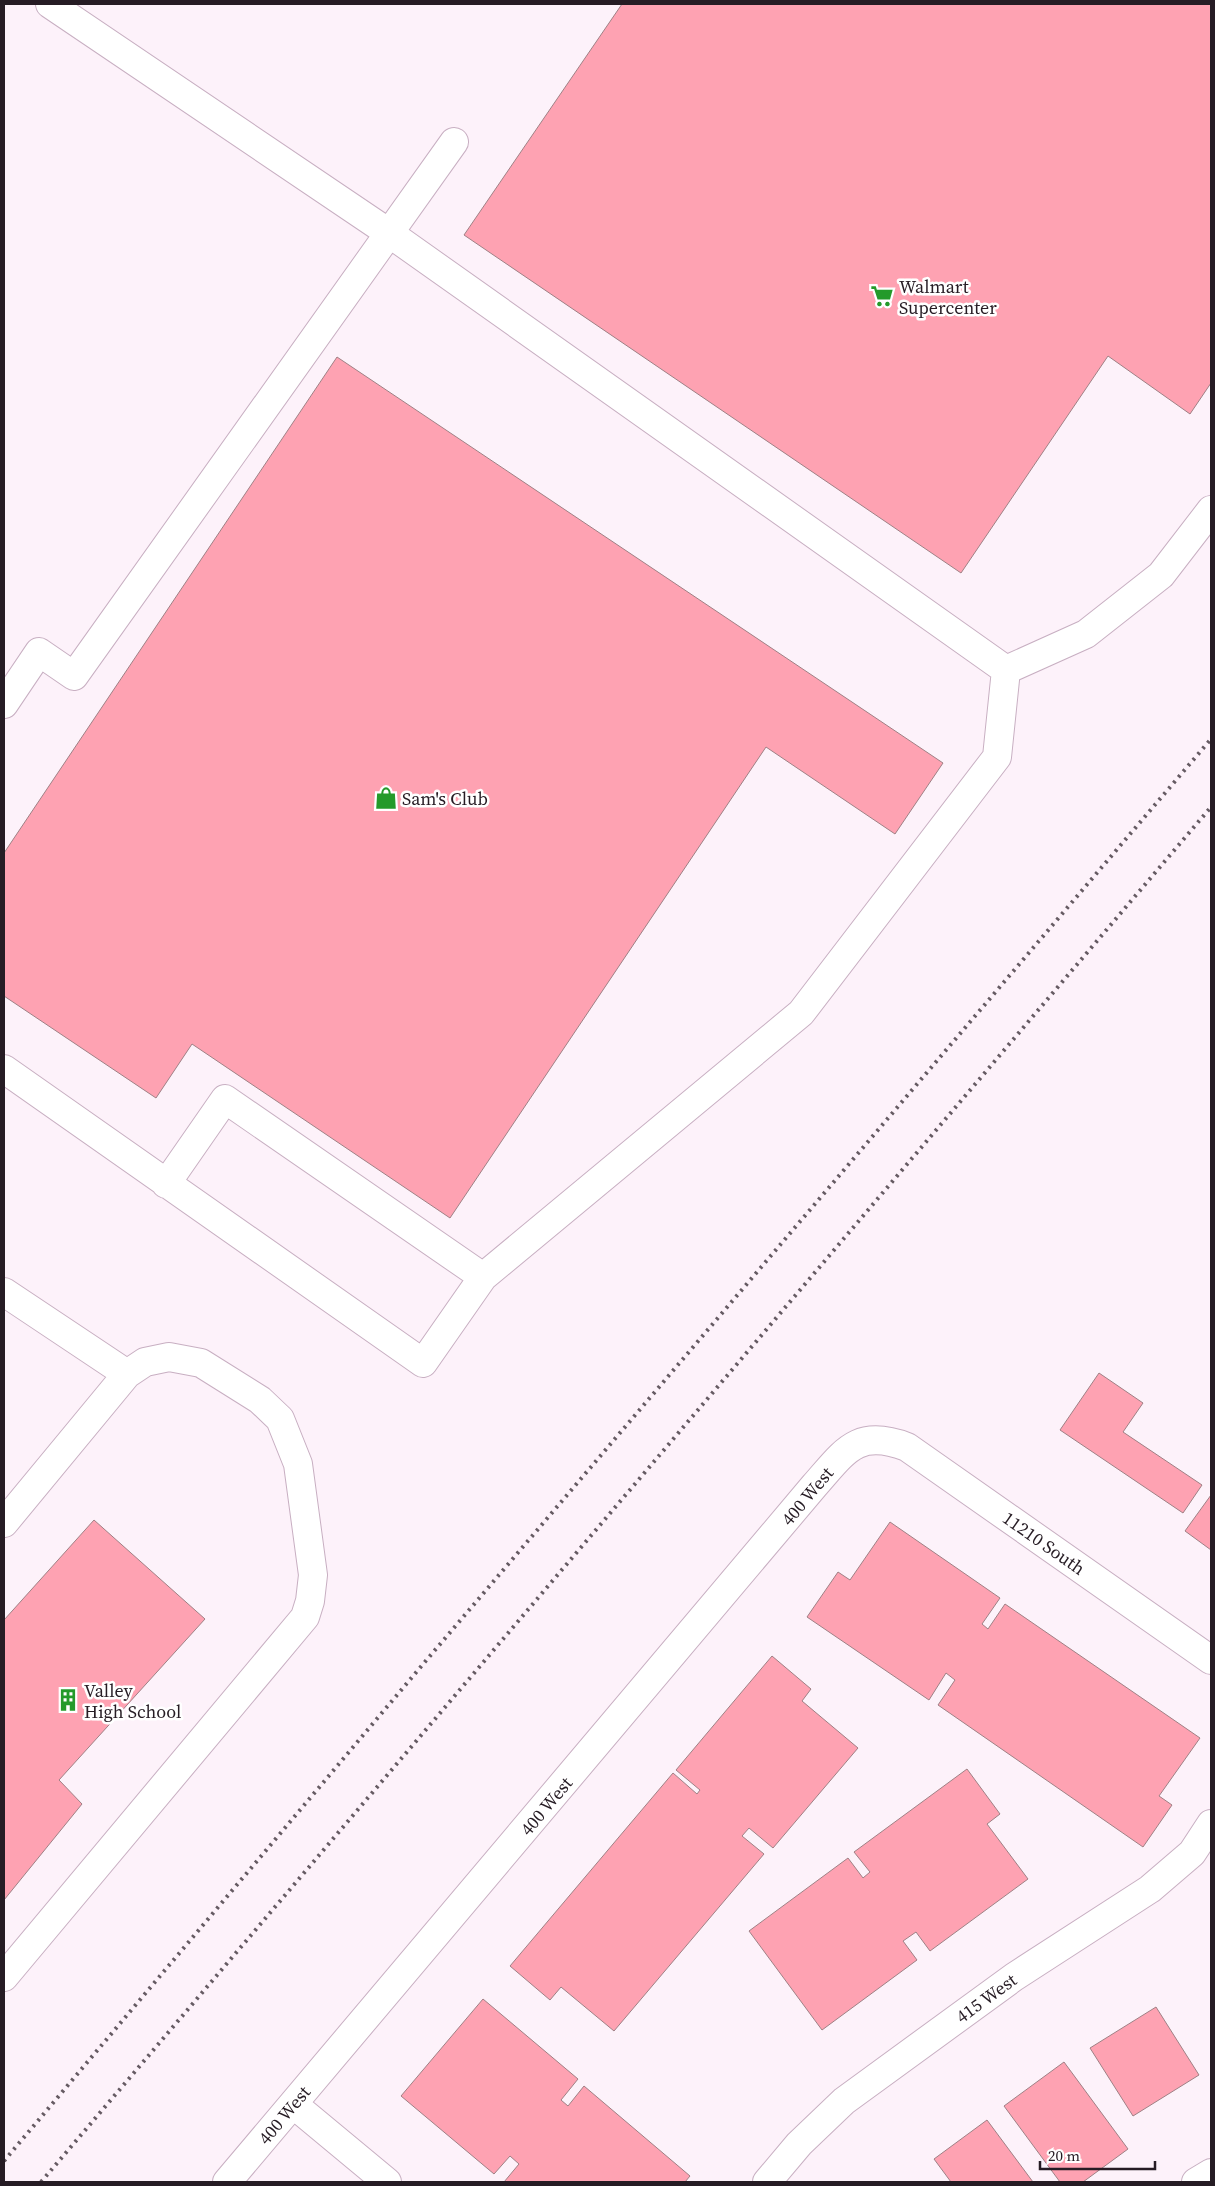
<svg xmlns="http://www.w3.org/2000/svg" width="1215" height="2186" viewBox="0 0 1215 2186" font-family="'Source Serif 4',serif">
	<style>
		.building { fill: #fea2b2; stroke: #9f8085 }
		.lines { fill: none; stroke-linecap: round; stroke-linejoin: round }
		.minor-casing { stroke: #c8afc2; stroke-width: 30 }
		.minor { stroke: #fff; stroke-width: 28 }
		.rail { stroke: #655a62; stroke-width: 4; stroke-dasharray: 2.5 5; stroke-linecap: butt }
		.labels { text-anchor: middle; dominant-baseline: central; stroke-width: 5; stroke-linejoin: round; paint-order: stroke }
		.poi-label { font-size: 18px; fill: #261c24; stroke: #fff; text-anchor: start }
		.street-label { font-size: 18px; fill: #261c24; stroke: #fff }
	</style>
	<rect width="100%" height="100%" fill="#fdf2fa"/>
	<path class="building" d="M622 4H1211V383L1190 414 1108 356 961 573 464 235Z
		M337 357 943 763 895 834 766 747 450 1218 192 1044 156 1098 4 996V853Z
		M1099 1373 1143 1403 1123 1432 1202 1485 1183 1513 1060 1430Z
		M1211 1495V1550L1185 1531Z
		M94 1520 205 1619 59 1780 82 1804 4 1900V1620Z
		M890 1522 1000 1598 982 1624 988 1629 1005 1604 1200 1738 1159 1796 1172 1805 1143 1847 938 1705 955 1680 946 1673 929 1700 807 1617 838 1572 850 1580Z
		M772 1656 811 1689 802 1701 858 1748 773 1848 749 1828 742 1836 764 1854 614 2031 561 1987 550 2000 510 1966 673 1773 697 1794 700 1790 676 1770Z
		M967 1769 1000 1814 987 1824 1028 1879 930 1951 916 1932 903 1941 917 1960 822 2030 749 1931 848 1858 863 1878 870 1872 854 1852Z
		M483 1999 578 2079 561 2100 568 2106 584 2086 690 2176 685 2182H504L519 2164 510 2156 494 2174 401 2096Z
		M1156 2007 1199 2075 1133 2116 1090 2048Z
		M1064 2062 1128 2149 1083 2182H1060L1004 2106Z
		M987 2120 1033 2182H951L934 2159Z"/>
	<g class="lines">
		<defs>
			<path id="minor" d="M50 4 389 233 1006 670
				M1006 670 1086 634 1161 575 1211 510
				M4 704 39 652 74 676 454 142
				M4 1069 423 1363 483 1277 801 1013 997 757 1006 670
				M166 1184 225 1099 483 1277
				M4 1292 127 1374 145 1362 169 1357 201 1363 260 1400 280 1419 298 1464 313 1575 310 1601 305 1617 4 1977
				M4 1523 127 1374
				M293 2104 387 2182
				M227 2182 814 1486C845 1451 857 1428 907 1447L1211 1660
				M767 2182 799 2144 844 2101 1014 1977 1150 1889 1192 1853 1211 1824
				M1196 2182 1211 2173"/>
		</defs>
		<use href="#minor" class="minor-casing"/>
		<use href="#minor" class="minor"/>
		<path class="rail" d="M4 2161 424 1663 1211 739
			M41 2182 1211 807"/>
	</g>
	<defs>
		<symbol id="supermarket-bare" viewBox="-9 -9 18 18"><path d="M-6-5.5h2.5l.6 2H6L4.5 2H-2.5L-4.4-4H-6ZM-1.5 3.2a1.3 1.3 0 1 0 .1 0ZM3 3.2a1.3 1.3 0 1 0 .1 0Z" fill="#249a2a" stroke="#fff" stroke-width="2.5" paint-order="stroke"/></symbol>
		<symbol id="shop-bare" viewBox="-9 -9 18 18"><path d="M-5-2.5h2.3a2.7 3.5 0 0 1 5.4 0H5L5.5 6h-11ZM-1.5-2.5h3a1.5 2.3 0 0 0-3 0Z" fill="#249a2a" stroke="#fff" stroke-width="2.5" paint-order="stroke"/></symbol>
		<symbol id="building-bare" viewBox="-9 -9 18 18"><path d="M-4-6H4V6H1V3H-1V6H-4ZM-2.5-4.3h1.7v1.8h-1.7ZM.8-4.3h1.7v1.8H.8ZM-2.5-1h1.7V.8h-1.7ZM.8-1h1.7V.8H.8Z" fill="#249a2a" stroke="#fff" stroke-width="2.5" paint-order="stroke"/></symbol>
	</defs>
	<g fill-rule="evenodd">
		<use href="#supermarket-bare" x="866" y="280" width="32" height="32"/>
		<use href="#shop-bare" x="370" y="782" width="32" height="32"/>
		<use href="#building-bare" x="52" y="1684" width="32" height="32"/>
	</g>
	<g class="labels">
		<g class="poi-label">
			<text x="899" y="286">Walmart<tspan x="899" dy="21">Supercenter</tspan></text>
			<text x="402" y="798">Sam's Club</text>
			<text x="84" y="1690">Valley<tspan x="84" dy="21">High School</tspan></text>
		</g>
		<g class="street-label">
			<text transform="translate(807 1496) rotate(-50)">400 West</text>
			<text transform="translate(1044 1543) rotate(35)">11210 South</text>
			<text transform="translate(546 1806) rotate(-50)">400 West</text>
			<text transform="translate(986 1998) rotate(-36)">415 West</text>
			<text transform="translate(284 2115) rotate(-50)">400 West</text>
		</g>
	</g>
	<rect width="1215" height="2186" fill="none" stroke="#261c24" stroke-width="10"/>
	<path d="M1040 2161v8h115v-8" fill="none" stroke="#261c24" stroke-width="2.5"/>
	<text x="1048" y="2161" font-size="15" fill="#261c24" stroke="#ffffff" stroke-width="4" paint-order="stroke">20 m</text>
</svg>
